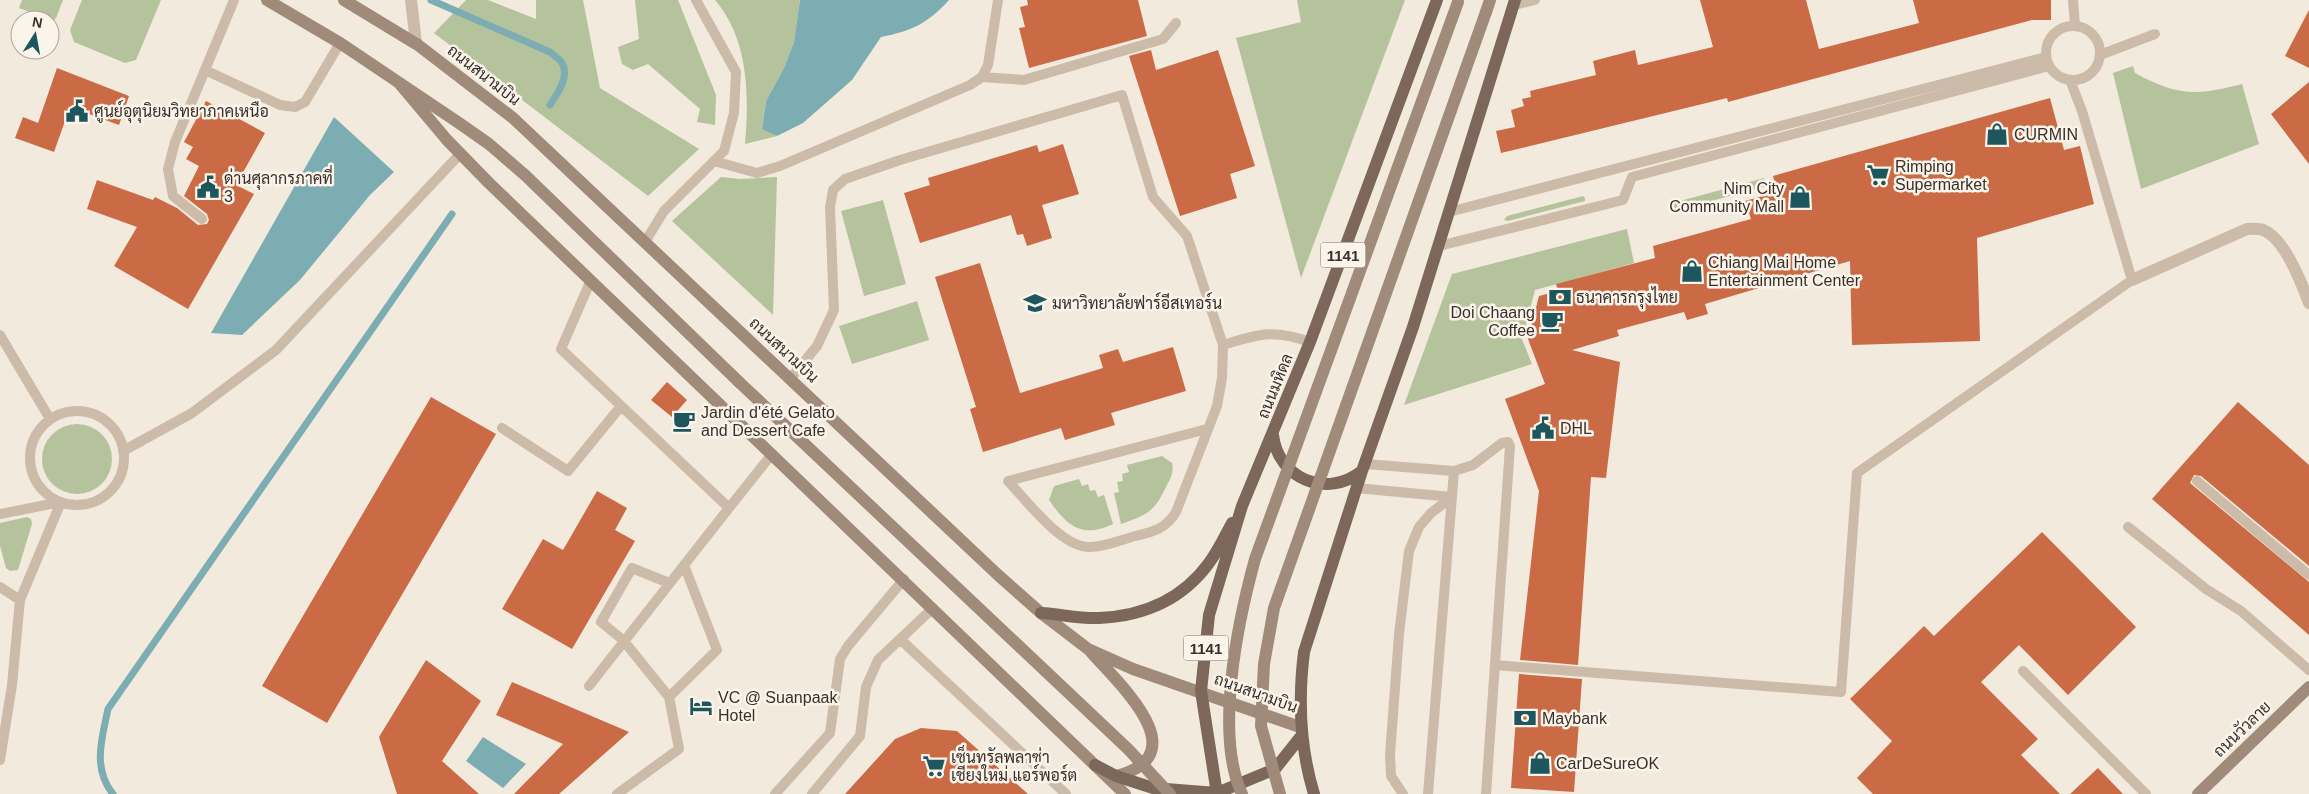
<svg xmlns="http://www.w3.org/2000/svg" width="2309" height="794" viewBox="0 0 2309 794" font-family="Arial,Sarabun,sans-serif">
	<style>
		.green { fill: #b5c39d }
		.water { fill: #7cadb2 }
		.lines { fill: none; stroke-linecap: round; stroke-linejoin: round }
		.stream { stroke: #7cadb2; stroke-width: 7 }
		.building { fill: #ca6b46 }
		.service { stroke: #ccbba9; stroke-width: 10 }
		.minor { stroke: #ccbba9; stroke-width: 12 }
		.secondary { stroke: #a08a7a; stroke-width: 12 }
		.primary { stroke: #7c675a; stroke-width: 12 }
		.secondary-bridge { stroke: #a08a7a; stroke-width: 12 }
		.labels { text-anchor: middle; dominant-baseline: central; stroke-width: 5; stroke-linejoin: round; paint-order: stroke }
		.shield { fill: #fbf4eb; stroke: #736a63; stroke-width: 1 }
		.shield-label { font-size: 15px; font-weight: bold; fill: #392f29 }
		.street-label { font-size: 16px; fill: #392f29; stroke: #fbf4eb }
		.poi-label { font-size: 16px; fill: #392f29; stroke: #fbf4eb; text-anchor: start }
	</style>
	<rect width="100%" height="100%" fill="#f3eade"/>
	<path class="green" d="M22 0H63L56 18 53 21 19 8Z
		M82 0H161L136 60 125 63 74 42 70 30Z
		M466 0H488L536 19V0H583L600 88 699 149 648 196 434 33Z
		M635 0H678L716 95 715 125 697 122 700 109 648 64 633 70 622 64 618 47 639 39Z
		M715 0H800L794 42 784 68 766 101 762 128 777 136 745 144C749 95 749 40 715 0Z
		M1297 0H1405L1301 278 1236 38 1301 22Z
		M2133 66 2135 73C2177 96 2196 96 2242 84L2259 144 2141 189 2113 73Z
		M721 177 740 179 777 177 773 315 672 221Z
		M1764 178 1766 186 1675 211 1673 203Z
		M1583 196 1585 198V201L1508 221 1504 220 1507 216Z
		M883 200 906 284 864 296 841 211Z
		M1627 229 1634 263 1535 290 1522 339 1532 364 1404 405 1452 274Z
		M917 301 929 340 852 364 839 326Z
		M42 459a35 35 0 1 1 70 0a35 35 0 1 1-70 0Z
		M1162 456 1172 463C1174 472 1171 477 1167 485 1154 512 1149 514 1121 524L1114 493 1119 492 1117 482 1123 481 1122 474 1129 472 1127 465Z
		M1079 479 1082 486 1088 484 1090 491 1095 490 1098 497 1104 495 1113 524C1082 539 1067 526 1049 500L1054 486Z
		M27 517 31 519 32 524 18 570 10 571 6 568 0 546V523Z"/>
	<path class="water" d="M800 0H949C928 23 912 31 881 37L852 80 803 123 777 136 762 129 766 101 784 68 794 42Z
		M334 117 394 172 370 195 300 280 242 335 211 333Z
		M483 737 526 764 503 788 466 761Z"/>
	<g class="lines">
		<path class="stream" d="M431 0 550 52C553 55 560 59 562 63 570 77 557 94 550 105
			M113 794C92 768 102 738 108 709L452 214"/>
	</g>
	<path class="building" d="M1027 0H1138L1147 36 1029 68 1019 28 1025 27 1020 7 1028 5Z
		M1700 0H1806L1819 49 1919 23 1913 0H2051V20H2032L1728 102 1727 98 1501 153 1496 131 1515 127 1511 110 1524 106 1522 99 1531 97 1530 91 1596 75 1593 61 1635 50 1638 65 1713 47Z
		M2309 10V68L2285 56Z
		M1151 50 1156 70 1218 50 1255 166 1230 174 1237 198 1180 216 1129 56Z
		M57 68 129 96 119 125 70 107 54 152 15 138 23 117 38 123Z
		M2309 82V164L2271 114Z
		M2050 98 2064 150 2080 146 2094 204 1977 238 1980 341 1852 345 1850 261 1705 304 1708 314 1687 320 1684 312 1617 330 1619 336 1572 350 1620 362 1606 478 1591 477 1578 665 1520 660 1539 491 1505 399 1545 384 1528 339 1539 296 1558 291 1556 284 1655 258 1653 246 1751 219 1745 201 1777 192 1773 176Z
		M206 101 265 133 236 185 254 194 188 309 114 266 137 227 87 209 97 180 153 200 155 197 177 208 198 225 207 224 209 220 207 214 184 196 199 166 186 159 193 147 184 142Z
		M1063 144 1079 194 1042 205 1052 238 1027 246 1023 234 1017 235 1011 215 920 243 904 193 930 185 928 178 1037 145 1039 152Z
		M980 263 1020 393 1103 368 1099 355 1118 349 1123 362 1173 347 1186 391 1111 413 1115 425 1065 440 1061 428 983 452 970 409 976 407 935 277Z
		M667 382 687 400 672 417 651 400Z
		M431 397 496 434 327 723 262 686Z
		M2238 402 2309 465V566L2201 476 2194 475 2190 483 2309 582V635L2152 499Z
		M597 491 627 508 615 530 635 541 572 649 502 609 543 539 563 550Z
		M2042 532 2136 627 2068 695 2019 645 1981 682 2038 739 2021 755 2060 794H1873L1857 778 1892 741 1850 699 1924 626 1934 636Z
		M426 660 481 701 442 761 479 794H397L379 737Z
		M1519 674 1582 679 1574 792 1511 788Z
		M512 682 629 732 559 794H514L563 744 496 715Z
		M921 728 957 731 1028 794H845L895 739Z
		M2098 768 2123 794H2070Z"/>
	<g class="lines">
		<path class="service" d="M234 0 205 70 280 105 295 107 305 102 340 43
			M2073 0 2075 25
			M1514 5 1535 0
			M2046 53a27 27 0 1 1 54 0a27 27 0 1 1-54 0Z
			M2100 55 2155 34
			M982 77 1024 80 1163 39 1176 23
			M714 161 757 173 780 166 970 85 982 77 988 65 998 0
			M1449 212 2046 57
			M202 219 173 196 168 169 175 142 205 70
			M645 242 664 211 724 151 734 113 736 72 696 0
			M1439 246 1623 200 1632 177 2049 66
			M591 280 561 349 729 508 772 454
			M0 335 50 419
			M1223 345C1260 334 1272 329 1310 342
			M791 378 817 346 834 310 830 207 833 190 845 179 900 160 1122 95 1153 197 1187 236 1223 345 1222 378 1217 406 1176 512C1166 529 1152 532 1135 536 1121 540 1105 547 1090 547 1062 548 1027 501 1008 481L1207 429
			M30 458a47 47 0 1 1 94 0a47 47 0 1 1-94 0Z
			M502 428 568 471 621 406
			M123 451 192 413 276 350 460 154
			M1365 464 1454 471 1473 465 1502 443 1508 442 1510 446 1486 794
			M2197 481 2309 575
			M1356 488 1452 497
			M0 514 61 502
			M2128 527 2206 589 2241 611 2309 670
			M669 583 632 568 601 622 623 640 669 697 717 650 684 565
			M0 587 20 600
			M900 639 1066 794
			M1495 665 1841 692 1857 473 2132 280 2082 111 2070 80
			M2023 671 2146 794
			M589 686 729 508
			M0 760 12 685 20 600 61 502
			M617 794 679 749 669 697
			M775 794 830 733 840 659 848 646 904 579
			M812 794 860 736 866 687 878 660 933 608
			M1403 794 1391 776 1390 755 1399 634 1409 551 1419 527 1431 513 1452 497
			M1428 794 1454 471"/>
		<path class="minor" d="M411 0 416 43
			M2132 280 2247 229C2252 229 2259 228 2263 230 2284 237 2302 284 2309 303"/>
		<path class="secondary" d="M267 0 340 43 459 123 489 144 526 176 739 382
			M344 0 418 45 513 118 998 575 1041 613 1088 649 1133 669 1300 727
			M1486 12 1490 0
			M399 83 447 140 489 183 1125 794
			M1091 652C1118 683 1199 755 1116 776
			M2198 794 2309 687"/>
		<path class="primary" d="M1273 435C1278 479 1327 499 1362 471
			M1041 613C1060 614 1080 619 1099 618 1143 616 1182 600 1209 563 1218 551 1225 536 1232 523
			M1095 765 1116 776 1153 788 1217 793 1275 769 1302 735
			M1217 794 1201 691 1209 615 1242 506 1310 342 1437 0
			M1314 794C1300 748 1298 700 1304 652L1362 471 1413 327 1515 0"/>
		<path class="secondary-bridge" d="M739 382 1128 749 1170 794
			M1242 794C1214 734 1238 621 1255 559L1458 2
			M1280 794 1261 726 1264 664 1274 608 1486 12"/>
	</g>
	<defs>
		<symbol id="civic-bare" viewBox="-9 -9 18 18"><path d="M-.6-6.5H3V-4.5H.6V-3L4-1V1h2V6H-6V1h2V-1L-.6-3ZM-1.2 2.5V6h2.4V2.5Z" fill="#1d565d" stroke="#fbf4eb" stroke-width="2.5" paint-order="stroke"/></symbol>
		<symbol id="shop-bare" viewBox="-9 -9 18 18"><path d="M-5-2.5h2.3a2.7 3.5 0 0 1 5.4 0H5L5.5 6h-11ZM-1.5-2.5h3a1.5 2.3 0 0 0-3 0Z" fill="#1d565d" stroke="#fbf4eb" stroke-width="2.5" paint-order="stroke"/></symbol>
		<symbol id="supermarket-bare" viewBox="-9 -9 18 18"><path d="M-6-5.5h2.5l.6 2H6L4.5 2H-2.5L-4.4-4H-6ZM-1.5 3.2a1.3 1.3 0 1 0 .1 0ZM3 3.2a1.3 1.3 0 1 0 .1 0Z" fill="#1d565d" stroke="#fbf4eb" stroke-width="2.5" paint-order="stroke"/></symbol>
		<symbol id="bank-bare" viewBox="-9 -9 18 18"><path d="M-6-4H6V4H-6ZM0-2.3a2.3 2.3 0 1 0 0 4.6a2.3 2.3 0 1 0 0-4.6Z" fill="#1d565d" stroke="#fbf4eb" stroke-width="2.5" paint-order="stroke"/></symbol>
		<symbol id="university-bare" viewBox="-9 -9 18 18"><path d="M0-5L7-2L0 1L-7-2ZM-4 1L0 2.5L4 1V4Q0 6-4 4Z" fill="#1d565d" stroke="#fbf4eb" stroke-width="2.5" paint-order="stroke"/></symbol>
		<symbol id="cafe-bare" viewBox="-9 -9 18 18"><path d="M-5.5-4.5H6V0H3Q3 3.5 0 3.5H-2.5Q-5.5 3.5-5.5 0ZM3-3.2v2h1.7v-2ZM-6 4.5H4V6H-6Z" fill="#1d565d" stroke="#fbf4eb" stroke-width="2.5" paint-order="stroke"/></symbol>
		<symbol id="hotel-bare" viewBox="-9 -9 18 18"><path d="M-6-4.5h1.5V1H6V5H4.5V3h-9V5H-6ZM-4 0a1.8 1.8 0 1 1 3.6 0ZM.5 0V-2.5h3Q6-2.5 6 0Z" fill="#1d565d" stroke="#fbf4eb" stroke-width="2.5" paint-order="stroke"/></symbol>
	</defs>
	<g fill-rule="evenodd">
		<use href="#civic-bare" x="61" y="95" width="32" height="32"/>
		<use href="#shop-bare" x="1981" y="118" width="32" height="32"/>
		<use href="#supermarket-bare" x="1862" y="159" width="32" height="32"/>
		<use href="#civic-bare" x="192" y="171" width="32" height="32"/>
		<use href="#shop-bare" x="1784" y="181" width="32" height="32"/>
		<use href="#shop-bare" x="1676" y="255" width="32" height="32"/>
		<use href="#bank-bare" x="1544" y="281" width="32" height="32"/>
		<use href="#university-bare" x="1019" y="287" width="32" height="32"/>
		<use href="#cafe-bare" x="1536" y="305" width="32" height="32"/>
		<use href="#cafe-bare" x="668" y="405" width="32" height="32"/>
		<use href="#civic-bare" x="1527" y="412" width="32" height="32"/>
		<use href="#hotel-bare" x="685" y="690" width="32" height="32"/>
		<use href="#bank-bare" x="1509" y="702" width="32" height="32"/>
		<use href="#shop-bare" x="1524" y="747" width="32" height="32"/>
		<use href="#supermarket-bare" x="918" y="750" width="32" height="32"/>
	</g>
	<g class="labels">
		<g class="shield">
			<rect x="1320.5" y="242.5" width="45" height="25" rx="4"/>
			<rect x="1183.5" y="635.5" width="45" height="25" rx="4"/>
		</g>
		<g class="shield-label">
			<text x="1343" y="255">1141</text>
			<text x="1206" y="648">1141</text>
		</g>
		<g class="street-label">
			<text transform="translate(484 75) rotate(38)">ถนนสนามบิน</text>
			<text transform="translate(784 350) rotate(43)">ถนนสนามบิน</text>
			<text transform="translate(1275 386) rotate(-68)">ถนนมหิดล</text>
			<text transform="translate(1256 693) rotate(20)">ถนนสนามบิน</text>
			<text transform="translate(2242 729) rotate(-44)">ถนนวัวลาย</text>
		</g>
		<g class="poi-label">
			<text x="94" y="111">ศูนย์อุตุนิยมวิทยาภาคเหนือ</text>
			<text x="2014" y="134">CURMIN</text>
			<text x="1895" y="166">Rimping<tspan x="1895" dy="18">Supermarket</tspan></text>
			<text x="224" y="178">ด่านศุลากรภาคที่<tspan x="224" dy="18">3</tspan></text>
			<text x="1784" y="188" text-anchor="end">Nim City<tspan x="1784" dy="18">Community Mall</tspan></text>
			<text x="1708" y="262">Chiang Mai Home<tspan x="1708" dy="18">Entertainment Center</tspan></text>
			<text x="1576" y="297">ธนาคารกรุงไทย</text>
			<text x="1052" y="303">มหาวิทยาลัยฟาร์อีสเทอร์น</text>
			<text x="1535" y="312" text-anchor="end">Doi Chaang<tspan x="1535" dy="18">Coffee</tspan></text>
			<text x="701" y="412">Jardin d'été Gelato<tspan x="701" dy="18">and Dessert Cafe</tspan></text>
			<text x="1560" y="428">DHL</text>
			<text x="718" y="697">VC @ Suanpaak<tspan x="718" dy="18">Hotel</tspan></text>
			<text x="1542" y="718">Maybank</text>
			<text x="951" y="757">เซ็นทรัลพลาซ่า<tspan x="951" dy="18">เชียงใหม่ แอร์พอร์ต</tspan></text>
			<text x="1556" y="763">CarDeSureOK</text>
		</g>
	</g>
	<g transform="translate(35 35) rotate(11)"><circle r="24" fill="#fbf4eb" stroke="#ada59d"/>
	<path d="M0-4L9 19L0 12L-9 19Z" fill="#1d565d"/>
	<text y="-8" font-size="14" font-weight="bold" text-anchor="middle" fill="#392f29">N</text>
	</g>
</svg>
